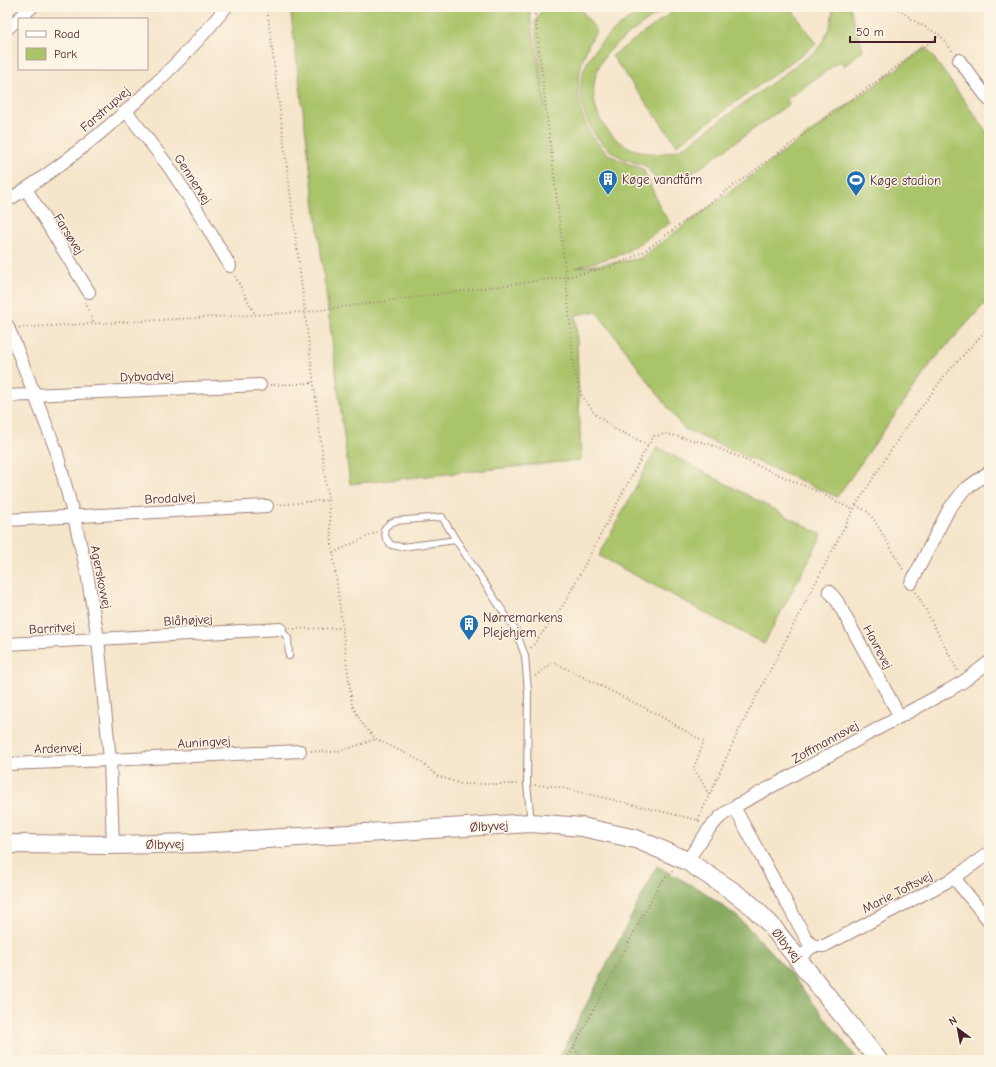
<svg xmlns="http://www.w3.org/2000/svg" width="996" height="1067" viewBox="0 0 996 1067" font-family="'Comic Neue',sans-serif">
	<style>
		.green { fill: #aac46a; stroke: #7a724a }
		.forest { fill: #87aa5e; stroke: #686444 }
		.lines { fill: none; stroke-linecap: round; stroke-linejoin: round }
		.lane-casing { stroke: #a0827a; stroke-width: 8 }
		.street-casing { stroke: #a0827a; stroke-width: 14 }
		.secondary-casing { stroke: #a0827a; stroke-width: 20 }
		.path { stroke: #a0827a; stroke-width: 2; stroke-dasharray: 1 3; stroke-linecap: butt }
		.lane { stroke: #fff; stroke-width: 6 }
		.street { stroke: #fff; stroke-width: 12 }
		.secondary { stroke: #fff; stroke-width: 18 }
		.path-bridge { stroke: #a0827a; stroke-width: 2; stroke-dasharray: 1 3; stroke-linecap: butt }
		.labels { text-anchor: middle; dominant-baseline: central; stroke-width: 3; stroke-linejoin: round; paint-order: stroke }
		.street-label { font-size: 13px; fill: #4a1f2b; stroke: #fcf5e5 }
		.poi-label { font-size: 13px; fill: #4a1f2b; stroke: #fcf5e5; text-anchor: start }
	</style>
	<rect width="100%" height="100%" fill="#fcf5e5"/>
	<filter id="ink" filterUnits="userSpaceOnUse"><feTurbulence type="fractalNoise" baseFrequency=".025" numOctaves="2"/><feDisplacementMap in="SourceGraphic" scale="8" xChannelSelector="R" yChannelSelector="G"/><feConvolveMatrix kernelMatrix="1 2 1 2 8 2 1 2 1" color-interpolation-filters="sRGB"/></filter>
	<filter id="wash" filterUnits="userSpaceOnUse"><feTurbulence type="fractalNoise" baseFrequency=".012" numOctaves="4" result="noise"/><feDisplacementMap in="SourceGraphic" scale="16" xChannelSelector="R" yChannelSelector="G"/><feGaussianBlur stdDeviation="0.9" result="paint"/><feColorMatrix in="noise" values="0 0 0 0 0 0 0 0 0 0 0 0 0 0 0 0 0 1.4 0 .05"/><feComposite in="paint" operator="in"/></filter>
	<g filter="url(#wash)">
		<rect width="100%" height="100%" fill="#f5e5ca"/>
		<path class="green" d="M290 7H529L545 108 535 23 543 7H579L597 31C594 35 591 39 589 44 572 80 574 121 604 150 615 160 629 164 643 169L653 191 660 208 670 223 623 254 575 268 639 259 926 47 989 135V299L933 361 837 497 684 429 596 311 576 315 581 460 350 484Z
			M646 7H667C648 21 617 39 603 59 598 67 595 75 594 85 589 130 634 165 677 150 681 149 685 146 688 144L816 51C827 37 832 25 833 7H850L863 50 844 66 840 61 787 99 789 104 684 179 679 172 660 186C656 180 650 170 645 166 643 164 637 164 634 162 623 159 613 154 605 146 593 135 585 120 582 104 573 55 611 32 646 7Z
			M679 7H790L816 44 677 145 612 56Z
			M657 447 822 535 764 644 599 556Z"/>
		<path class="forest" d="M657 866 704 892 739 918 785 967 858 1060H558Z"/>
	</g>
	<g filter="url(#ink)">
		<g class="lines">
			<defs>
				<path id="lane" d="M456 540 442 517 395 521 389 524 384 529 386 538 391 545 402 547 456 540 516 631 525 656 528 692 527 784 531 822
					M280 629 288 638 289 656"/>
				<path id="street" d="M7 29 32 7
					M959 60 989 100
					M126 111 169 167 196 208 230 266
					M26 189 89 292
					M7 201C60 168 109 128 154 85 180 60 204 35 226 7
					M7 325 15 344 56 450 74 517 87 573 98 639 110 760 113 845
					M7 396 260 385
					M7 520 267 506
					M911 583 949 509 964 490 989 472
					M829 591 837 601 900 717
					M7 644 280 629
					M7 764 110 760 300 751
					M734 807 807 940 813 946
					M687 861 709 829 720 817 734 807 949 690 964 681 989 662
					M954 878 989 921
					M798 959 813 946H824L954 878 989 853"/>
				<path id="secondary" d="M7 844 113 845 198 843 531 823 582 827 636 839 662 850 687 861 731 890 751 905 770 924 878 1060"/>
			</defs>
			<use href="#lane" class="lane-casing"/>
			<use href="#street" class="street-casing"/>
			<use href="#secondary" class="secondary-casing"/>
			<path class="path" d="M267 7 305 312 566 277 611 267 643 252 940 35
				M539 7 535 15 566 277 574 370 581 394 595 414 615 429 648 445 654 436 667 434 709 444 816 491 853 510
				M895 7 916 22 940 35 953 52
				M235 276 255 314
				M85 302 94 323
				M31 327 305 312 328 500 333 553 352 705 363 725 376 739 417 759 438 776 461 784H519
				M270 385 313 383
				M277 505 328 500
				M856 505 868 512 873 518 904 571
				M333 553 377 532
				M916 592 958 671
				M290 629 343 628
				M531 648 564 604 648 445
				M535 676 553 662 655 713 704 742 693 769 700 778 709 795
				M311 751 334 752 353 747 376 739
				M535 785 554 786 698 820 700 822
				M698 820 738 732 856 505 904 430 946 374 989 327
				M574 1048 582 1060
				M567 1060 660 883 673 871"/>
			<use href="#lane" class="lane"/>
			<use href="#street" class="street"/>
			<use href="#secondary" class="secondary"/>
			<path class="path-bridge" d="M7 328 31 327"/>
		</g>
	</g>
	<defs>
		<symbol id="building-pin" viewBox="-11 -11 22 30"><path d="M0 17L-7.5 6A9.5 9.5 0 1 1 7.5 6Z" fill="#1f6fb2" stroke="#fcf5e5"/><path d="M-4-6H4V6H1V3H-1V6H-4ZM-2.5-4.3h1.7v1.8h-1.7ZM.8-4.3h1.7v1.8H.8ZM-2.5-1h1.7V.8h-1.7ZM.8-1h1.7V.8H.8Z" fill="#fff"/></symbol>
		<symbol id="stadium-pin" viewBox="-11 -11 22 30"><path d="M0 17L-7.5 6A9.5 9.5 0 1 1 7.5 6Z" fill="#1f6fb2" stroke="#fcf5e5"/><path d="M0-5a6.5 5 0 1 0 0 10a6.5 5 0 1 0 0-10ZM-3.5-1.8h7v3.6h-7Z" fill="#fff"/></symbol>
	</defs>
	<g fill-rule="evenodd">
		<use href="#building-pin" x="597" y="168" width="22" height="30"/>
		<use href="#stadium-pin" x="845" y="169" width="22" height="30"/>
		<use href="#building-pin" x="458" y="613" width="22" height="30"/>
	</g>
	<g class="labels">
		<g class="street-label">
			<text transform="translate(105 109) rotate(-41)">Farstrupvej</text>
			<text transform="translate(193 179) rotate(57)">Gennervej</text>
			<text transform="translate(69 234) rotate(58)">Farsøvej</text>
			<text transform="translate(147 376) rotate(-2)">Dybvadvej</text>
			<text transform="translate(170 498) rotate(-3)">Brodalvej</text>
			<text transform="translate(101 577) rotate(79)">Agerskovvej</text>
			<text transform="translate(188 620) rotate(-3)">Blåhøjvej</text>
			<text transform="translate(52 628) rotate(-3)">Barritvej</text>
			<text transform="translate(878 647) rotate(62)">Havrevej</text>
			<text transform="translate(204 742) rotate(-3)">Auningvej</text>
			<text transform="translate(825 742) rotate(-29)">Zoffmannsvej</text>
			<text transform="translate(58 748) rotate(-2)">Ardenvej</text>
			<text transform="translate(489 826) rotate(-3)">Ølbyvej</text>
			<text transform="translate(165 844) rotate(-1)">Ølbyvej</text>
			<text transform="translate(897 892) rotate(-27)">Marie Toftsvej</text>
			<text transform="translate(787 945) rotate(51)">Ølbyvej</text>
		</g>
		<g class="poi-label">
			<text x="622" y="179">Køge vandtårn</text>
			<text x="870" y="180">Køge stadion</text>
			<text x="483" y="617">Nørremarkens<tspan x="483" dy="15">Plejehjem</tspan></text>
		</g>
	</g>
	<rect width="996" height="1067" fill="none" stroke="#fcf5e5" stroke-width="24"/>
	<rect x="18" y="18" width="130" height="52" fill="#fcf5e5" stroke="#b59f9b"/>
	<rect x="26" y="31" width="20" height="6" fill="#ffffff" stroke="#b59f9b"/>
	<text x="54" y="38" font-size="12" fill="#4a1f2b">Road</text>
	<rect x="26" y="48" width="20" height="12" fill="#aac46a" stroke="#b59f9b"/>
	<text x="54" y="58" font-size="12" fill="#4a1f2b">Park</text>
	<g transform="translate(958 1029) rotate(328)" stroke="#fcf5e5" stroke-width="3" paint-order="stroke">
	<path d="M0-3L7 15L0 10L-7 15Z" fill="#4a1f2b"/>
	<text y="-6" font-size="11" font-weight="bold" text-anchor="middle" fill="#4a1f2b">N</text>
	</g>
	<path d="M850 36v6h85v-6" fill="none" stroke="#4a1f2b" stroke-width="2"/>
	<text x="856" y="36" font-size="12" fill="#4a1f2b" stroke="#fcf5e5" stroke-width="3" paint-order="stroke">50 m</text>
</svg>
